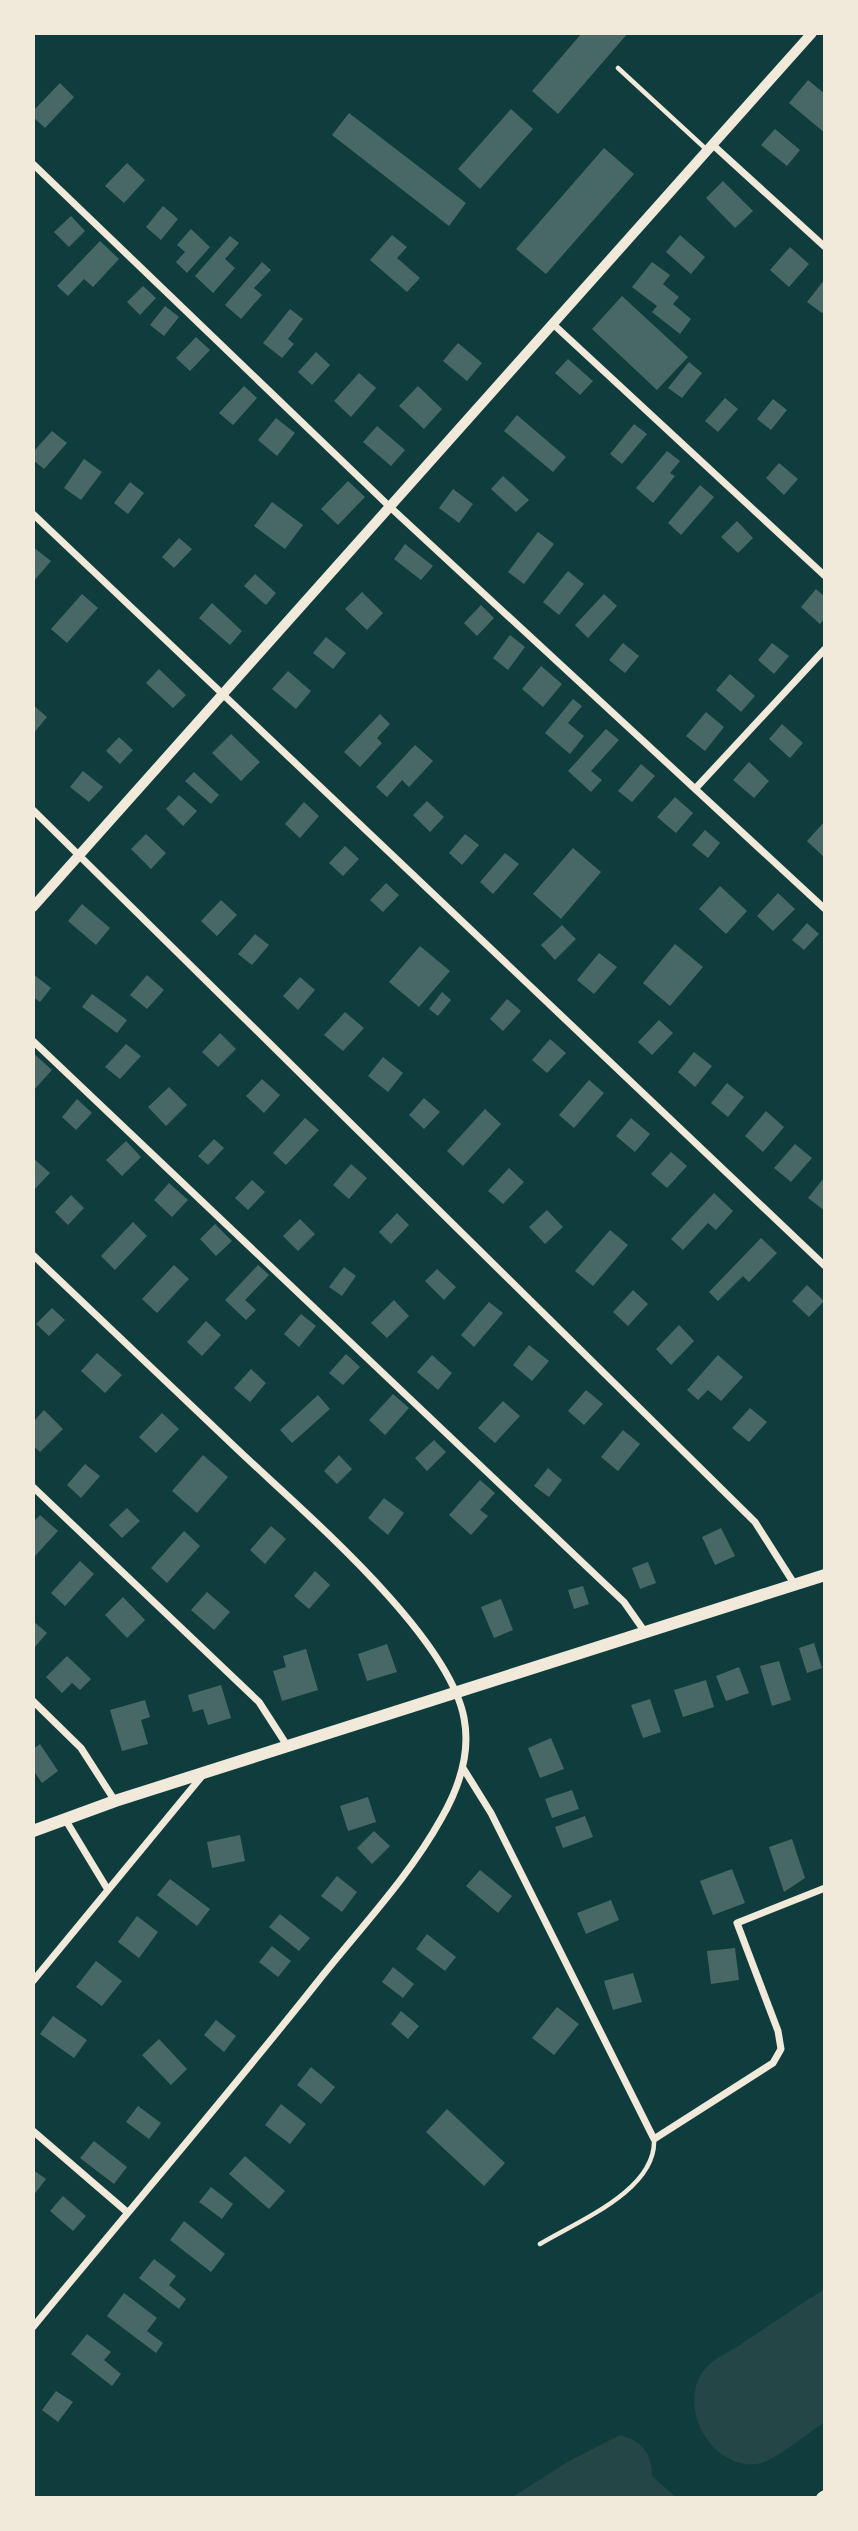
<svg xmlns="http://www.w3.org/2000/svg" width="858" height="2531" viewBox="0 0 858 2531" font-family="Montserrat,sans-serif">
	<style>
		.green { fill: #244646 }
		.building { fill: #486865 }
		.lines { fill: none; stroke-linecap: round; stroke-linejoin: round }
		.service { stroke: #f1e9da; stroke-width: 4.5 }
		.minor { stroke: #f1e9da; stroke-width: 7 }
		.tertiary { stroke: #f1e9da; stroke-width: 10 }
		.secondary { stroke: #f1e9da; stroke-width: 12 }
	</style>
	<rect width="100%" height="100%" fill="#0f3d3e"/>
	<path class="green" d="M825 2289V2422C809 2432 774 2462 757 2464 712 2470 675 2406 705 2369 713 2359 729 2352 740 2345 768 2326 796 2307 825 2289Z
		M620 2435C642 2441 652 2453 652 2476L677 2498H511L569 2461Z"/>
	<path class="building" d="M582 33H628L558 114 532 91Z
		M808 80 825 94V133L789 103Z
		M60 83 74 97 45 128 33 117V111Z
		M511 109 533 129 480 189 458 169Z
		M349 113 466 203 449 226 332 135Z
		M775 129 800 150 787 166 761 145Z
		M604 148 634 174 546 274 516 249Z
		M127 163 145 180 124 203 105 186Z
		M723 181 753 211 735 228 706 198Z
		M163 206 178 219 161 240 146 227Z
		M71 216 85 231 69 247 54 232Z
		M191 229 210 247 187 273 176 262 185 252 177 245Z
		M392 235 407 247 397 258 420 278 407 292 370 260Z
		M680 235 705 257 691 274 666 252Z
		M230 236 239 243 225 259 235 268 213 293 195 276Z
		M100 241 119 259 93 287 84 279 68 296 57 286Z
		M790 247 809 264 789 287 770 270Z
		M262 262 271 270 254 288 262 295 241 319 225 305Z
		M652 262 670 275 663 284 679 297 673 304 691 319 680 334 652 312 657 306 632 287Z
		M825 279V310L822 313 807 302Z
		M143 286 156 298 140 315 127 302Z
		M622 296 688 357 657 390 592 329Z
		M165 306 179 317 164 336 150 325Z
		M290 309 303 319 288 339 294 344 282 358 263 343Z
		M196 337 210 350 190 371 176 358Z
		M458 343 482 363 467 381 443 361Z
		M316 352 330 365 312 385 298 372Z
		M568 359 593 381 580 395 555 373Z
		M689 362 702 373 682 398 668 388Z
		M359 373 376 388 351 417 334 401Z
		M244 386 257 398 233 425 219 413Z
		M418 386 442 409 424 429 399 406Z
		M725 398 738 409 718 432 705 421Z
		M773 399 787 410 771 430 757 419Z
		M517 415 566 457 553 472 504 431Z
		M276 418 295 433 277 456 258 440Z
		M634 424 647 434 622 464 610 454Z
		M377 426 405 450 391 466 363 442Z
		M52 431 67 443 44 469 33 460V452Z
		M667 451 680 461 670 473 675 476 653 503 636 488Z
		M84 459 102 472 81 500 64 488Z
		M779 463 798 479 784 495 766 478Z
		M503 476 529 500 516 512 491 489Z
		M348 481 365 497 338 525 321 509Z
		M130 482 144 493 128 514 114 503Z
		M700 485 714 497 681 535 668 523Z
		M453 489 473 504 459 523 439 508Z
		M272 502 303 525 285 549 254 526Z
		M737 521 753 538 738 553 721 537Z
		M538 532 554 544 524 584 508 572Z
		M179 538 192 549 174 568 162 557Z
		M405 544 433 566 421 580 394 559Z
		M33 547 51 561 33 582Z
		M568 571 584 584 559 615 543 602Z
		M255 574 276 593 266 605 244 586Z
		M816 589 825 597V618L820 624 801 607Z
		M362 592 383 613 367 630 345 609Z
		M82 594 98 608 67 643 51 629Z
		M604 594 617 606 588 638 575 625Z
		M212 603 242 631 230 645 199 618Z
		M481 605 494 618 477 636 464 623Z
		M510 635 525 647 508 670 493 658Z
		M326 637 346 653 333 669 313 653Z
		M623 643 639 656 625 673 609 660Z
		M772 643 789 656 774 674 758 660Z
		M541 666 562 684 543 707 522 689Z
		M159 669 186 695 173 708 146 683Z
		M288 671 311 691 296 709 272 689Z
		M730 674 755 696 741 712 716 690Z
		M573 699 582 706 568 723 584 736 570 754 545 733Z
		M33 705 47 717 33 734Z
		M706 712 724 727 705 751 686 736Z
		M380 714 390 724 377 738 382 743 360 767 344 752Z
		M782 724 803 743 790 758 769 739Z
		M606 729 619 740 591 771 602 780 591 792 568 771Z
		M231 734 260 762 241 781 212 753Z
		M119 737 133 750 120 764 106 751Z
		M415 745 433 761 409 787 402 780 387 797 376 787Z
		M749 762 769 781 754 798 733 780Z
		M641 764 655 776 632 802 618 791Z
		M83 771 103 787 89 802 70 787Z
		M194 772 219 795 211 804 185 781Z
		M179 795 197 811 183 826 166 809Z
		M675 797 693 813 676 833 657 817Z
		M427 801 444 817 430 832 413 815Z
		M304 802 319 816 300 838 285 824Z
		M825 821V858L807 841Z
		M705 830 720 843 708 858 692 845Z
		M146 834 166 853 151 869 131 849Z
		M465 834 479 845 462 865 449 853Z
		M345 846 359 859 343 876 329 863Z
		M573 848 601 872 561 919 533 894Z
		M505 853 519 864 493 894 480 882Z
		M386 883 399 895 383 912 370 900Z
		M720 886 747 911 726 934 699 909Z
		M778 893 795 909 773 931 757 916Z
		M221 900 237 915 217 936 201 921Z
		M82 904 110 928 96 945 68 921Z
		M807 923 819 934 804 950 792 940Z
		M562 925 576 939 555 960 541 945Z
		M255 934 269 945 252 965 238 954Z
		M675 944 703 967 670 1006 643 983Z
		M420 946 450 971 419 1007 389 982Z
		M599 953 617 967 594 994 577 980Z
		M33 974 51 988 40 1002 33 997Z
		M147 975 164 990 147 1009 130 995Z
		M300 977 315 990 298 1010 283 996Z
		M442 992 451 1000 438 1016 429 1009Z
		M92 994 127 1020 117 1033 82 1007Z
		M507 999 521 1011 503 1031 490 1019Z
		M345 1012 364 1028 343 1051 324 1035Z
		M659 1020 673 1033 652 1055 638 1042Z
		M220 1033 236 1049 218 1067 202 1052Z
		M550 1039 566 1053 547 1073 532 1060Z
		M126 1044 141 1056 120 1079 105 1067Z
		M694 1052 712 1066 695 1087 678 1072Z
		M33 1053 52 1070 33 1091Z
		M383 1057 403 1073 388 1092 368 1076Z
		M262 1079 280 1095 264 1113 246 1096Z
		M589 1080 604 1093 574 1128 559 1115Z
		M727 1083 744 1097 728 1117 711 1103Z
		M169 1087 187 1105 166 1126 148 1107Z
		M424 1098 440 1112 424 1129 409 1115Z
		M77 1099 92 1113 76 1130 62 1117Z
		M485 1109 501 1124 463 1166 447 1151Z
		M766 1111 784 1127 763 1152 745 1136Z
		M305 1118 319 1130 286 1165 273 1153Z
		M631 1118 650 1134 635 1152 616 1136Z
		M214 1139 224 1148 208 1165 198 1156Z
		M126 1141 141 1157 122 1176 106 1160Z
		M795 1144 812 1158 791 1182 774 1168Z
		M671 1152 687 1166 667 1188 651 1174Z
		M33 1158 50 1173 33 1191Z
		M351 1164 367 1178 349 1199 333 1185Z
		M509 1168 524 1182 503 1204 488 1191Z
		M823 1179 825 1180V1211L808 1198Z
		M252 1180 265 1192 248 1210 235 1198Z
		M169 1183 188 1200 172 1217 154 1200Z
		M714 1193 733 1211 716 1230 708 1223 683 1250 671 1239Z
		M71 1195 84 1208 68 1225 55 1212Z
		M547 1210 563 1227 545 1244 529 1227Z
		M397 1213 409 1225 391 1244 379 1232Z
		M300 1219 315 1234 298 1251 283 1236Z
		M133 1222 147 1236 115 1270 101 1256Z
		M215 1224 232 1241 216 1256 200 1239Z
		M610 1230 628 1245 593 1286 575 1271Z
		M761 1238 777 1253 749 1282 743 1276 718 1301 709 1292Z
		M174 1265 189 1279 157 1313 142 1299Z
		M258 1265 269 1275 245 1300 256 1310 246 1320 225 1300Z
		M344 1267 356 1276 342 1296 329 1287Z
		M437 1269 456 1287 444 1300 425 1281Z
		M807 1285 824 1301 809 1317 792 1301Z
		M633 1290 648 1304 628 1326 613 1312Z
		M394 1300 409 1316 387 1338 371 1323Z
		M489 1302 503 1313 474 1347 461 1335Z
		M52 1308 65 1320 49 1336 36 1324Z
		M301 1314 316 1326 299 1347 284 1334Z
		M206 1321 221 1335 202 1356 187 1342Z
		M679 1325 694 1341 671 1365 656 1349Z
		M529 1345 549 1361 532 1381 513 1365Z
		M97 1353 122 1375 105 1393 81 1371Z
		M346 1354 360 1367 343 1385 329 1373Z
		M432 1355 452 1373 438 1390 417 1372Z
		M718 1355 743 1377 721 1401 708 1390 698 1400 687 1390Z
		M251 1369 266 1383 250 1402 234 1388Z
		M586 1390 603 1404 584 1425 568 1411Z
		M393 1394 409 1408 385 1435 369 1420Z
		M318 1395 330 1409 292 1443 280 1430Z
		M503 1401 520 1416 495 1443 478 1428Z
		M750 1408 767 1422 749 1442 732 1428Z
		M44 1410 63 1429 40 1452 33 1446V1422Z
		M162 1413 179 1429 156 1453 139 1437Z
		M623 1430 640 1444 618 1471 601 1457Z
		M434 1440 446 1452 427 1471 415 1458Z
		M203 1455 228 1477 197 1513 172 1491Z
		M339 1455 352 1469 337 1484 324 1471Z
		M85 1464 100 1476 81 1498 67 1485Z
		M548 1468 562 1480 549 1497 534 1486Z
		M480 1480 495 1493 480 1510 488 1516 471 1535 449 1515Z
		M384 1498 404 1513 388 1535 368 1518Z
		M127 1508 140 1521 122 1538 109 1525Z
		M40 1515 58 1531 35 1556 33 1522Z
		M271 1526 286 1539 265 1564 250 1550Z
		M721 1528 735 1556 715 1565 702 1537Z
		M184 1531 200 1546 167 1583 151 1568Z
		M80 1561 94 1574 65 1606 51 1593Z
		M648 1562 656 1583 640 1589 632 1568Z
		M315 1571 330 1585 309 1609 294 1596Z
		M583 1586 589 1604 574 1609 568 1590Z
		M207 1592 230 1612 214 1630 191 1610Z
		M123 1597 145 1620 127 1638 105 1615Z
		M501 1599 513 1630 494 1638 481 1607Z
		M33 1621 47 1633 33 1649Z
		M814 1643 822 1668 807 1673 799 1648Z
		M387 1644 397 1672 367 1681 358 1654Z
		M306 1649 318 1690 282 1701 273 1671 286 1667 283 1656Z
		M67 1656 91 1679 80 1690 72 1683 62 1693 46 1677Z
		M779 1661 791 1700 772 1706 760 1666Z
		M739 1667 749 1693 726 1701 716 1676Z
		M706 1680 714 1707 683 1717 674 1690Z
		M221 1685 231 1718 208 1725 203 1709 193 1712 188 1695Z
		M650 1699 661 1732 643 1738 631 1705Z
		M145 1700 150 1717 141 1720 148 1744 122 1751 110 1710Z
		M551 1738 564 1769 540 1778 528 1748Z
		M40 1744 58 1771 42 1783 33 1770V1749Z
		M572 1790 579 1809 552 1818 545 1799Z
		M368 1797 376 1822 348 1831 340 1806Z
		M585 1816 593 1837 563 1848 555 1827Z
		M374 1831 390 1846 372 1864 357 1848Z
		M240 1835 245 1861 212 1868 207 1842Z
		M792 1839 805 1878 784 1892 769 1847Z
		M732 1869 745 1903 713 1915 700 1881Z
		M480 1870 512 1896 498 1913 466 1886Z
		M337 1876 357 1892 342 1912 321 1896Z
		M170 1879 210 1909 197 1926 157 1895Z
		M611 1900 619 1920 586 1934 577 1913Z
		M280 1914 310 1938 299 1951 269 1927Z
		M137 1916 158 1932 139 1958 118 1942Z
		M427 1934 456 1957 445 1971 416 1949Z
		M272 1946 291 1961 278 1977 259 1962Z
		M735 1948 739 1980 711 1984 707 1951Z
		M96 1961 122 1981 102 2006 76 1987Z
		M393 1967 414 1984 403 1998 382 1982Z
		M633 1973 642 2002 613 2010 604 1981Z
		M557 2007 579 2024 554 2055 532 2038Z
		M401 2011 419 2026 408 2039 391 2024Z
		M53 2016 87 2040 74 2058 40 2034Z
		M216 2020 236 2036 224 2052 204 2035Z
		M159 2039 187 2069 171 2085 142 2055Z
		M311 2067 335 2087 321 2104 297 2085Z
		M281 2104 306 2124 290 2144 265 2125Z
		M138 2106 161 2123 149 2139 126 2122Z
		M447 2109 505 2163 484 2186 426 2132Z
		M94 2141 127 2167 114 2184 80 2158Z
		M245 2156 285 2191 269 2209 229 2174Z
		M33 2170 46 2179 33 2196Z
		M211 2187 233 2204 222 2219 199 2202Z
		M63 2196 86 2216 73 2231 50 2211Z
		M184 2221 225 2254 211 2272 170 2240Z
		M154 2259 176 2276 169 2285 186 2299 179 2309 139 2278Z
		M124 2293 157 2318 147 2331 163 2343 156 2353 107 2316Z
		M87 2334 111 2352 104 2360 121 2374 112 2386 71 2354Z
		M56 2391 73 2402 58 2422 42 2410Z"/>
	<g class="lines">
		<path class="service" d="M618 68 707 150
			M540 2244C578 2221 657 2190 654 2139"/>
		<path class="minor" d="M713 145 825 247
			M33 164 390 507 825 909
			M553 324 825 576
			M33 514 825 1266
			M695 789 825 649
			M33 810 755 1522 795 1585
			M33 1041 624 1602 645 1632
			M33 1255C101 1319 168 1384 236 1448 300 1509 448 1633 464 1718 471 1754 459 1788 441 1819 410 1875 363 1925 323 1975 229 2094 130 2209 33 2327
			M33 1487 259 1702 288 1747
			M33 1701 81 1748 115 1801
			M463 1768 491 1813 654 2139 773 2063 781 2049 778 2031 737 1923 825 1888
			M65 1819 108 1890
			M33 1981 202 1776
			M33 2131 127 2212"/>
		<path class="tertiary" d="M33 907 812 33"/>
		<path class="secondary" d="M33 1831 115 1801 825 1575
			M822 2498 825 2496"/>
	</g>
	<rect width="858" height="2531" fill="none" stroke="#f1e9da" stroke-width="70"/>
</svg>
